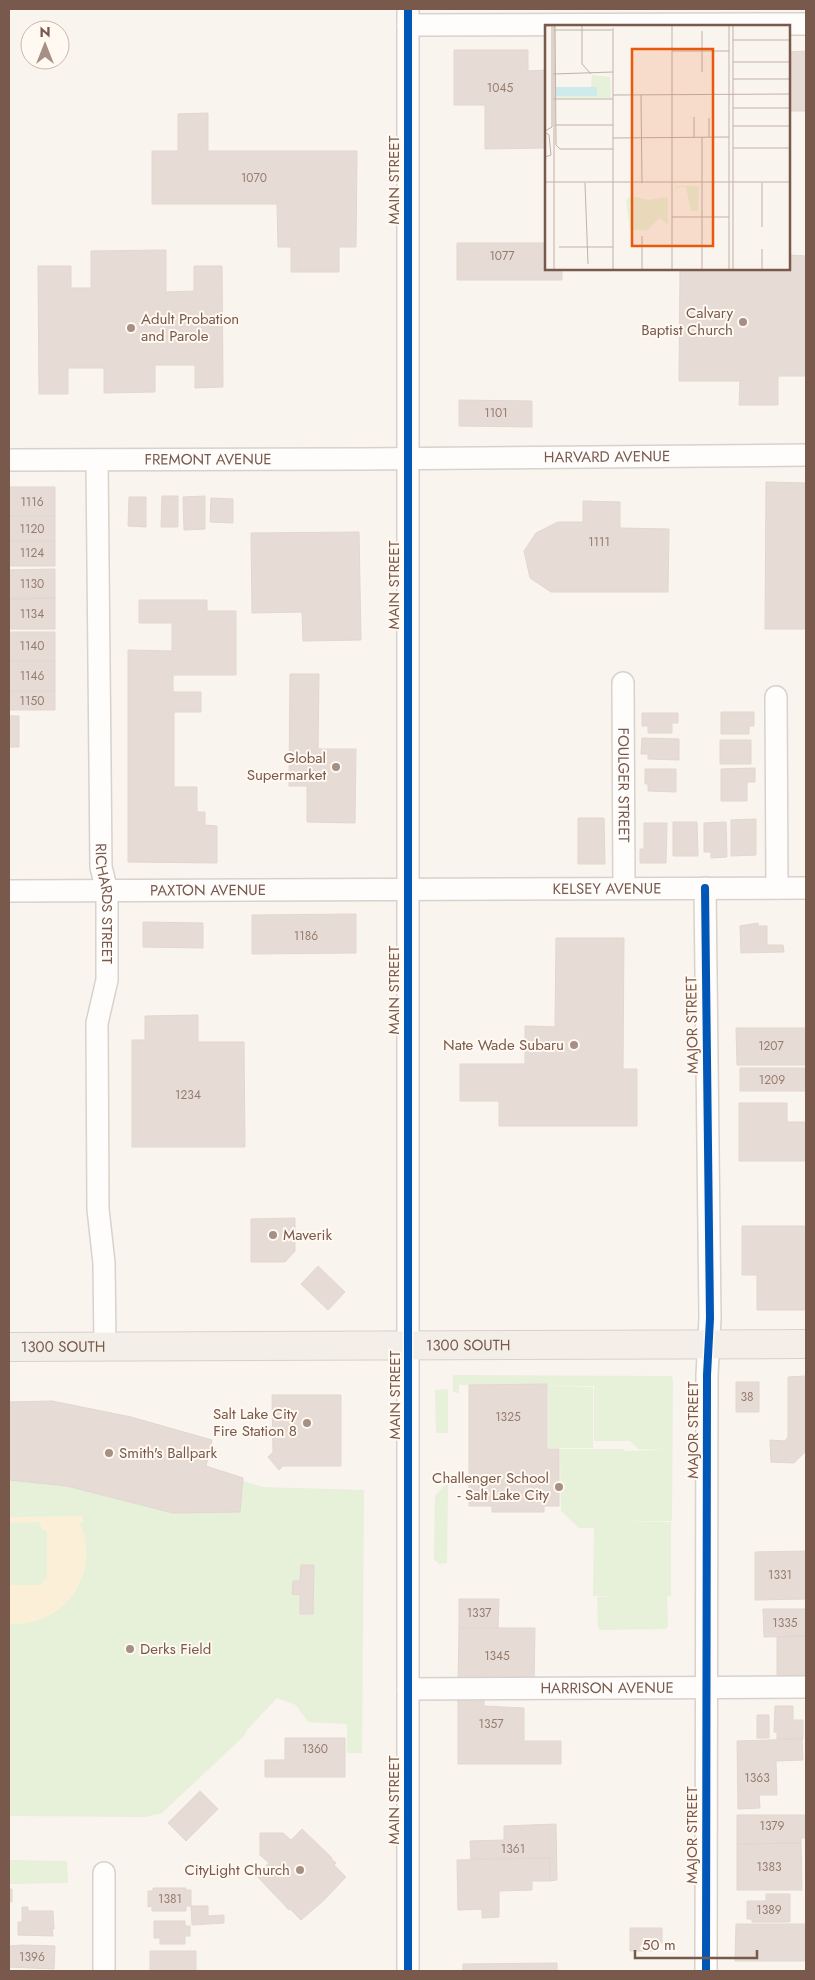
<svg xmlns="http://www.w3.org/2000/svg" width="815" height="1980" viewBox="0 0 815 1980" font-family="Jost,sans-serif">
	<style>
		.green { fill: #e7f0d9 }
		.sand { fill: #fbf0d7 }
		.building { fill: #e6dcd5; stroke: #e2d7d0 }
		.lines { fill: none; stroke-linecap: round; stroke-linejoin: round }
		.minor-casing { stroke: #d8d1cc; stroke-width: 24 }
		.major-casing { stroke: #dad0cb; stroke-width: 30 }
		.minor { stroke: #fefdfc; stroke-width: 21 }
		.major { stroke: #f3eee7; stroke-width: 28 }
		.cycleway-casing { stroke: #fff9f1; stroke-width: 11 }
		.cycleway { stroke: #0057b8; stroke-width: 8 }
		.poi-dot { fill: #a68f85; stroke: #fff9f1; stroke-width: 2 }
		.labels { text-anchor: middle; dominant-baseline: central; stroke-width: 4; stroke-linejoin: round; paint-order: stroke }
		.number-label { font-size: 12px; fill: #967c70 }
		.street-label { font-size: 15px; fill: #79594c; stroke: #fff9f1 }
		.poi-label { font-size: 15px; fill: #79594c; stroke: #fff9f1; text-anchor: end }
		.inset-road { fill: none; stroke: #c2b1a8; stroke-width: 1 }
		.view { fill: #e8590c; fill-opacity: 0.15; stroke: #e8590c; stroke-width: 2.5 }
		.inset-edge { fill: none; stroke: #79594c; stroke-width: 2.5 }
	</style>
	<rect width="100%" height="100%" fill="#f9f4ee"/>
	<path class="green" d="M453 1375 671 1376 673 1379 672 1521H623L671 1522V1596H667L668 1627 665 1629 600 1630 598 1627 597 1597 615 1596H593L594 1528H579L561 1511 560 1449H624V1466V1451L665 1450 638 1449 630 1441H594V1386L459 1385V1393L453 1392Z
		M548 1386 593 1387V1448H548Z
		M448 1389V1433H436L435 1390Z
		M9 1480 67 1486 173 1513 240 1512 243 1481 262 1487 364 1490 362 1753H347V1724L308 1722 296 1705 277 1698 247 1730 244 1736 162 1813 145 1817 9 1816Z
		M445 1485H448L447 1563 439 1564 434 1559 435 1496Z
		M9 1860 67 1861 68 1883 9 1884Z"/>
	<path class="sand" d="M83 1516V1522L80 1523C102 1575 64 1627 9 1624V1585H40L47 1578V1532L42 1529 39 1522 9 1523V1517Z"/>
	<path class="building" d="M454 50H528V71L546 70V148L485 149V105H454Z
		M806 51V111H789V52Z
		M208 113V151H357L356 247H339V272H291V247H278L277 204H152V151H178V114Z
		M457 243H546V269H562V280H457Z
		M166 250V292L194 291V266H222L223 387 195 388V365H155V392L104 393V368H68V394H39L38 266H71V288H91V251Z
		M789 255 806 256V376H778V405H739L740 381H679L680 269H789Z
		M459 400 532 401V427L459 426Z
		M766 482 806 483V629H765Z
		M9 487H55V516H9Z
		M162 496H178V527H161Z
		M205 496V529L184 530 183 497Z
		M129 497H146V527L128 526Z
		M211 498 233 499V523L210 522Z
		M583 501 620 502V528L669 529 668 592H551L530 578 524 551 536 533 558 522H583Z
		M9 516H55V541H9Z
		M359 532 361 640 303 641 302 612 252 613 251 533Z
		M9 541H55V566H9Z
		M55 569V598L9 599V570Z
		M55 598V629H9V599Z
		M139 600H207V611H236V675H173V692H201V712H174V787H197V812H205V825L217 826V863L128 862V650L172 651V623H139Z
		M9 632H55V661H9Z
		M9 661H55V691H9Z
		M290 674H319L318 749H356L355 823 307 822V786H289Z
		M9 691H55V710H9Z
		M721 712H754V726H749V734H721Z
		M642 713H678V723H672V733H648V726H642Z
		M9 716H19V747H9Z
		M642 738 679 739V760L648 759V754H641Z
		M720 740H751V764H720Z
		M755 768V782H747V801H721V769Z
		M645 769H676V792L648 791V784H645Z
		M578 818H604L605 864H578Z
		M756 819V855L731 856V820Z
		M673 822H697L698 856H673Z
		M726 822 727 857 711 858V852H704V823Z
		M644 823H667L666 863H640V849H644Z
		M356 914V953L252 954V915Z
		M143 922 203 923V948L143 947Z
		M758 923V926H767V945H783L784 952 741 953 740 926Z
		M556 938H624L623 1069H637V1126H499V1101H460V1064H525V1026L555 1027Z
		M198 1015V1042H244L245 1147H132V1040H145V1016Z
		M736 1028H806V1065H737Z
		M740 1068H805V1091H740Z
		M739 1103H787V1122H806V1161H739Z
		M295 1218V1251L285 1262H251V1219Z
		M742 1226H806V1310H757V1275H742Z
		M318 1266 345 1292 328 1310 301 1284Z
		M806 1376V1451L794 1463 771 1462 770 1440 785 1441 788 1437V1377Z
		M736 1382H759V1412H736Z
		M547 1384V1449H559V1506H544V1512H492V1506H469V1385Z
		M272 1395H341V1466H283L279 1470 268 1457 273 1452Z
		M52 1401 131 1417 212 1440 206 1466 243 1478 240 1512 173 1513 67 1486 9 1480V1402Z
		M806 1551V1599L755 1600V1552Z
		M301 1565H314L313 1614H300V1595L292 1594 293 1581H300Z
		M459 1599H499L498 1628H459Z
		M763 1609H806V1636L764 1637Z
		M459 1628H535L534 1684H458Z
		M806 1636V1682H777V1637Z
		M484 1699V1706L524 1708V1741H561V1764H458V1700Z
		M775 1706H793V1720H803V1739H777V1732H774Z
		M757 1715H769V1738H757Z
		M285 1738H345V1777H265V1760H285Z
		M802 1739 803 1760 776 1761 777 1795H759L760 1808 738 1809 737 1741Z
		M200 1791 218 1809 186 1841 168 1823Z
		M737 1815H806V1838H801V1843L737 1844Z
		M556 1824 557 1880 550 1881V1858L471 1859 470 1841 504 1840V1826Z
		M302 1829 332 1858 331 1859 336 1863 334 1865 346 1877 323 1901 301 1920 290 1909 289 1910 256 1875 269 1863 260 1855V1833H283L291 1840Z
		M801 1843 802 1890H737V1844Z
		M550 1858V1881H532V1890L499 1891V1917L482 1918V1909L458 1910 457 1860Z
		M153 1888H186V1890H191V1906H186V1911H152V1906L148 1907V1891H153Z
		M9 1889H12V1902H9Z
		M766 1894H790V1922H752V1919H747V1901H766Z
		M191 1906H208V1916L224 1915V1923L192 1925Z
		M22 1907H28V1911H53L54 1929H52L53 1936 18 1935V1922H22Z
		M154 1921H185V1926H190V1936H185V1944H160V1938H154Z
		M736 1924H805V1961H735Z
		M630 1928H662V1943H658V1951H630Z
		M23 1945 55 1946 54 1969 9 1967V1946Z
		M150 1951H196V1971H150Z
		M557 1963V1971H463V1964Z"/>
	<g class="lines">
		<defs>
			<g id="minor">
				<path d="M408 25 806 24"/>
				<path id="s1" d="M9 460 363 459 806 455"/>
				<path id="s2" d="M97 460 101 867 107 891V980L97 1023 98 1209 104 1263 105 1347"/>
				<path id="s3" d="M623 683 624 888"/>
				<path d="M776 697 777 888"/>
				<path d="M705 888 710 1318 707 1375 706 1971"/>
				<path id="s4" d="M9 891 806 888"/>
				<path id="s5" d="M408 1689 806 1687"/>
				<path d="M104 1971V1873"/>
				<path d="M408 1971V9"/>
			</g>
			<g id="major">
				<path id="s6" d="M9 1347 806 1344"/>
			</g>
		</defs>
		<use href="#minor" class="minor-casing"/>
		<use href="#major" class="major-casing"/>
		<use href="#minor" class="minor"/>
		<use href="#major" class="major"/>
		<defs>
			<path id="cycleway" d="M705 888 710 1318 707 1375 706 1971
				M408 1971V9"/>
		</defs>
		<use href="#cycleway" class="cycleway-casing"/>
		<use href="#cycleway" class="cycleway"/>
	</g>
	<g class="poi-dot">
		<circle cx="743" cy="322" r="5"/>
		<circle cx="131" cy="328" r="5"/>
		<circle cx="336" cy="767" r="5"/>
		<circle cx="574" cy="1045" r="5"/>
		<circle cx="273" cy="1235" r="5"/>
		<circle cx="307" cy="1423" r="5"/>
		<circle cx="109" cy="1453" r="5"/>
		<circle cx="559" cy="1487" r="5"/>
		<circle cx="130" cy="1649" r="5"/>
		<circle cx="300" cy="1870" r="5"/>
	</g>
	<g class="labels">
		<g class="number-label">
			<text x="500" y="88">1045</text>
			<text x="254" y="178">1070</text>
			<text x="502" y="256">1077</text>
			<text x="496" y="413">1101</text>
			<text x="32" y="502">1116</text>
			<text x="32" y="529">1120</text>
			<text x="599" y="542">1111</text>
			<text x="32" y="553">1124</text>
			<text x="32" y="584">1130</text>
			<text x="32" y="614">1134</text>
			<text x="32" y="646">1140</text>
			<text x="32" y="676">1146</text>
			<text x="32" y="701">1150</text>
			<text x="306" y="936">1186</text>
			<text x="771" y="1046">1207</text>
			<text x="772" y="1080">1209</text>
			<text x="188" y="1095">1234</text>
			<text x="747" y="1397">38</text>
			<text x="508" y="1417">1325</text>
			<text x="780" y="1575">1331</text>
			<text x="479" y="1613">1337</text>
			<text x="785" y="1623">1335</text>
			<text x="497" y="1656">1345</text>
			<text x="491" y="1724">1357</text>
			<text x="315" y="1749">1360</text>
			<text x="757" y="1778">1363</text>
			<text x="772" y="1826">1379</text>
			<text x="513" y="1849">1361</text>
			<text x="769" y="1867">1383</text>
			<text x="170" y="1899">1381</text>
			<text x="769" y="1910">1389</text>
			<text x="32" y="1957">1396</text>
		</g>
		<g class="street-label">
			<text transform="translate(394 180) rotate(-90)">MAIN STREET</text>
			<text stroke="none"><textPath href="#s1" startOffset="598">HARVARD AVENUE</textPath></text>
			<text stroke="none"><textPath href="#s1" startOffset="199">FREMONT AVENUE</textPath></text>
			<text transform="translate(394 585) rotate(-90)">MAIN STREET</text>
			<text stroke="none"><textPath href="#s3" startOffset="102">FOULGER STREET</textPath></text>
			<text stroke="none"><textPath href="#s4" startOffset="598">KELSEY AVENUE</textPath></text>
			<text stroke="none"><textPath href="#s4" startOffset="199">PAXTON AVENUE</textPath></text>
			<text stroke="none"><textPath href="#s2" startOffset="444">RICHARDS STREET</textPath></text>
			<text transform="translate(394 990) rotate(-90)">MAIN STREET</text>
			<text transform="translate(692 1025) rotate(-91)">MAJOR STREET</text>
			<text stroke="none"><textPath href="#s6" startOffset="459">1300 SOUTH</textPath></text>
			<text stroke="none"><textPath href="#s6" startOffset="54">1300 SOUTH</textPath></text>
			<text transform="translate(395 1395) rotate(-90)">MAIN STREET</text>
			<text transform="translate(693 1430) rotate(-90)">MAJOR STREET</text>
			<text stroke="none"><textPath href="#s5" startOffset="199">HARRISON AVENUE</textPath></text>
			<text transform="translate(394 1800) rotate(-90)">MAIN STREET</text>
			<text transform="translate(692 1835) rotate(-90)">MAJOR STREET</text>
		</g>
		<g class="poi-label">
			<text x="733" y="313">Calvary<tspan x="733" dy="17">Baptist Church</tspan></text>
			<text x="141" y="319" text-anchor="start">Adult Probation<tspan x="141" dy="17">and Parole</tspan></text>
			<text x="326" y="758">Global<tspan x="326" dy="17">Supermarket</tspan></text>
			<text x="564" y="1045">Nate Wade Subaru</text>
			<text x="283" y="1235" text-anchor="start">Maverik</text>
			<text x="297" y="1414">Salt Lake City<tspan x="297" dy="17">Fire Station 8</tspan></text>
			<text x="119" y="1453" text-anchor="start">Smith's Ballpark</text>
			<text x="549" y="1478">Challenger School<tspan x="549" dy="17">- Salt Lake City</tspan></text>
			<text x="140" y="1649" text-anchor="start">Derks Field</text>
			<text x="290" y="1870">CityLight Church</text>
		</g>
	</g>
	<g transform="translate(545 25)">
		<rect width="245" height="245" fill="#f9f4ee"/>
		<path d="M47 50 65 52 66 73H11V62H46ZM132 161H154L153 186H146L141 162H133L130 167ZM86 171 104 175 123 172V199L114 193 103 205H85L81 175Z" fill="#e7f0d9"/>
		<path d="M11 62H52V71H11Z" fill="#cfeaea"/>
		<path class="inset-road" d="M9 0V245M37 0V39L46 49M188 0V245M0 1 30 0M10 1 11 120 15 124H68M9 5H67M188 15H245M127 26H184M188 37H245M157 47V6M8 49 68 47M188 54H245M68 70 245 69M96 70 97 158M8 74H68M188 83H245M149 92V112M164 93V112M10 100H68M188 101H245M0 106 7 102V1M0 107 4 110 6 130 0 132M157 112V245M68 113 184 112M188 123H245M0 157H245M40 158 43 239M217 158V202M127 192H184M14 222H68M68 245V3M97 245V211M127 245V0M184 245V0M217 245V224"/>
		<path class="view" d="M87 24H168V221H87Z"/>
		<rect width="245" height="245" class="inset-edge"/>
	</g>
	<rect width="815" height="1980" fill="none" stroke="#79594c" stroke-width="20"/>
	<g transform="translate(45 45)"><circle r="24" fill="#fff9f1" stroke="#c9b9af"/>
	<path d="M0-4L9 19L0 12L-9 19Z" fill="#a68f85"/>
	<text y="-8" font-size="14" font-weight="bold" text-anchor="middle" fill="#79594c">N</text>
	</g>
	<path d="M635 1950v8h122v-8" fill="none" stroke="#79594c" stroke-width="2.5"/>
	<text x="642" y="1950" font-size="15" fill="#79594c" stroke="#fff9f1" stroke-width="4" paint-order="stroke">50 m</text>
</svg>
